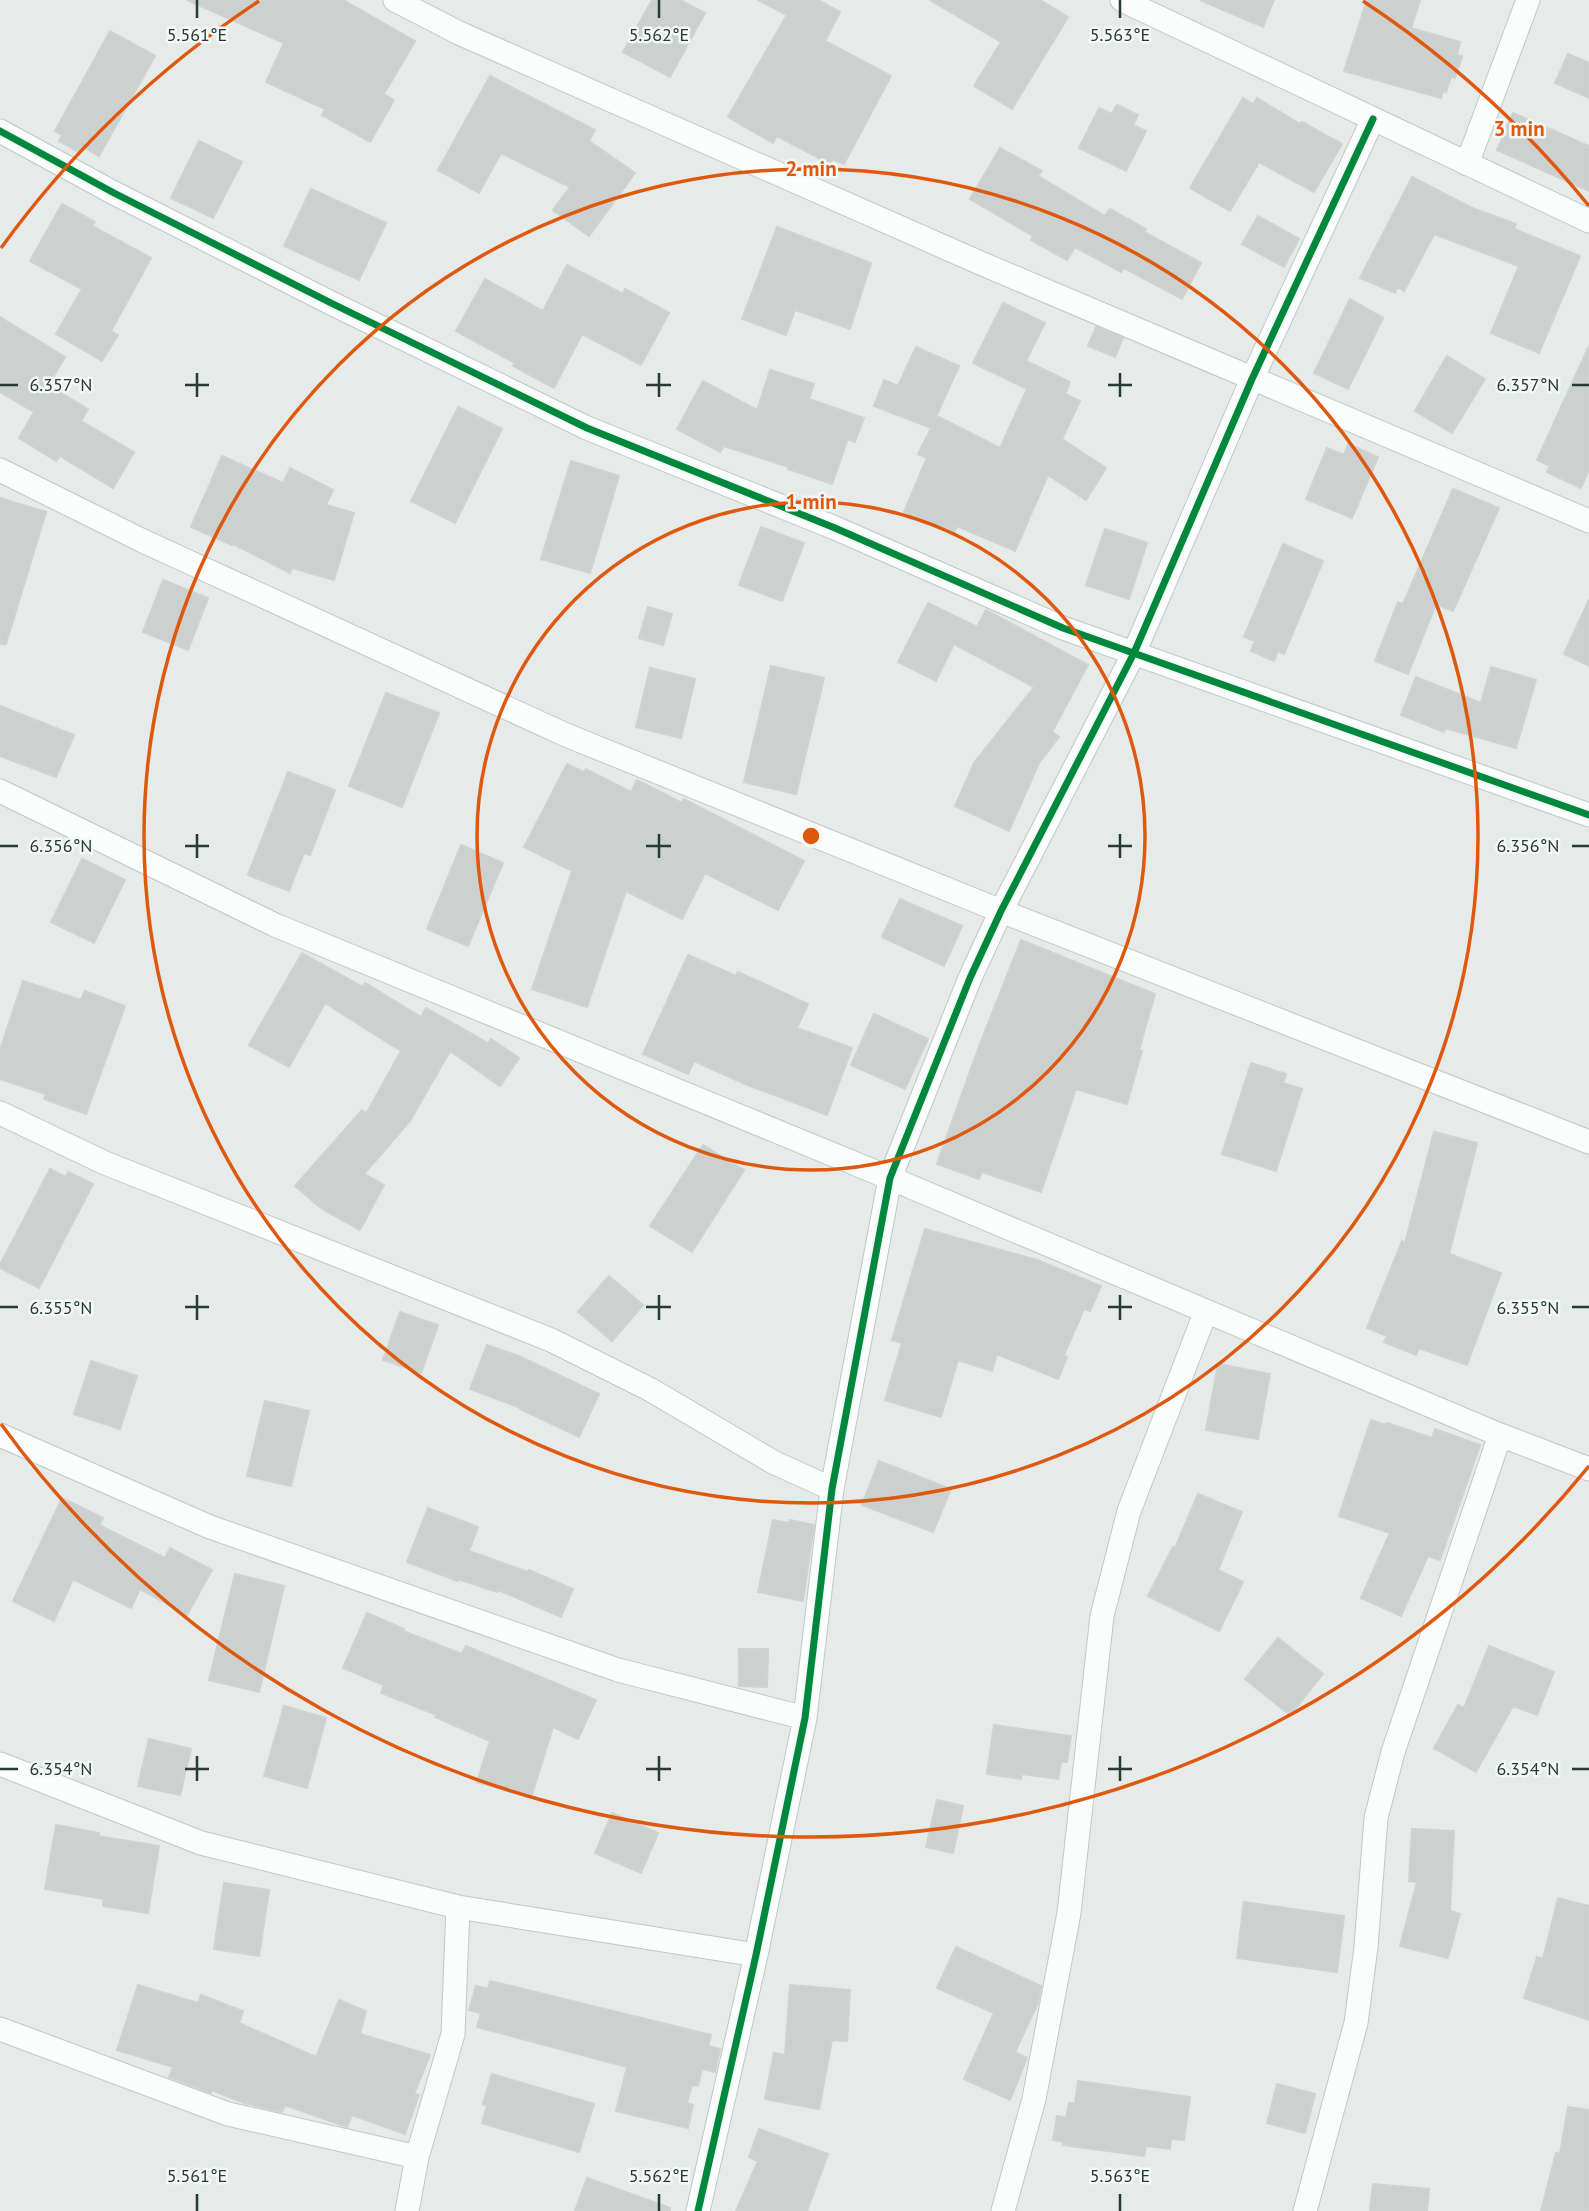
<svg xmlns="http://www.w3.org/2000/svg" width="1589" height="2211" viewBox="0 0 1589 2211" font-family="'PT Sans',sans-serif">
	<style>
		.building { fill: #ccd1cf; stroke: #ced3d1; stroke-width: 2 }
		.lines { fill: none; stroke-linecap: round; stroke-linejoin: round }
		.minor-casing { stroke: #c3c7c5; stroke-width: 25 }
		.minor { stroke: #fbfcfc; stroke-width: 23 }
		.cycleway-casing { stroke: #f4f8f6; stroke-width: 11 }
		.cycleway { stroke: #00873e; stroke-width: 7 }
		.ticks { fill: none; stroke: #253b34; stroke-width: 2.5 }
		.ring { fill: none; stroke: #de580e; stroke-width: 3.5 }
		.ticks-label { font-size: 18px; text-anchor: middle; fill: #253b34; stroke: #f4f8f6; stroke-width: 5; stroke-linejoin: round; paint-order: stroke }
		.centre { fill: #de580e; stroke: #f4f8f6; stroke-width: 3.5 }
		.ring-label { font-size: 21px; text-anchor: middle; font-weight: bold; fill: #de580e; stroke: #f4f8f6; stroke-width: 5; stroke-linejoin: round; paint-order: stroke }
	</style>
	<rect width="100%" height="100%" fill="#e6eae8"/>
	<path class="building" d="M187 0H343L415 41 384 94 394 100 370 142 322 115 325 109 266 82 284 43Z
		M652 0H680L705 13 670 77 623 52Z
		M758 0H818L840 12 825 41 891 76 844 164 833 159 830 164 777 136 773 143 728 117 787 15Z
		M930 0H1040L1068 17 1012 109 974 86 1001 42Z
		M1200 0H1274L1263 27Z
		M1367 0H1420L1411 28 1460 42 1457 55 1462 56 1455 78 1451 77 1446 92 1443 91 1441 98 1344 71Z
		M110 31 155 56 99 156 82 146 79 152 59 141 62 135 55 131Z
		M1568 54 1589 63V98L1555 83Z
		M490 76 595 130 589 141 635 173 589 236 553 210 570 187 501 153 479 193 438 170Z
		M1243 98 1253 104 1257 98 1300 124 1302 122 1342 144 1314 192 1259 162 1230 211 1190 188Z
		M1117 105 1138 115 1133 125 1146 131 1126 171 1079 148 1099 108 1112 114Z
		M1513 113 1589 146V191L1497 150Z
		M199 141 242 162 213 218 171 198Z
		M1000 148 1042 171 1038 176 1105 216 1110 209 1146 229 1144 232 1201 263 1182 299 1124 268 1121 272 1075 247 1067 260 1031 240 1033 236 970 199Z
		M1412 177 1472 208 1516 224 1514 229 1580 256 1539 353 1491 333 1519 266 1434 234 1404 291 1397 287 1395 293 1360 278Z
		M311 189 386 223 359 280 284 246Z
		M62 204 95 222 92 226 151 258 111 331 118 335 102 361 56 334 82 289 30 261Z
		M1258 216 1299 239 1284 267 1242 244Z
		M777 227 871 263 850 329 795 310 786 335 742 319Z
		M567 265 623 294 625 289 669 313 641 365 582 334 554 388 513 366 515 363 456 331 485 279 543 311Z
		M1350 299 1383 318 1348 389 1314 373Z
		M1003 303 1045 323 1026 361 1070 382 1065 394 1080 401 1062 439 1106 468 1086 500 1048 475 1015 551 957 526 954 532 904 512 927 458 918 454 937 416 1000 448 1027 389 973 363Z
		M0 317 65 357 48 385 88 409 81 421 134 452 113 488 60 456 56 461 19 438 34 412 0 392Z
		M1096 327 1123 338 1115 357 1088 346Z
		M1589 346V470L1581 488 1547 472 1550 466 1537 460Z
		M916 347 959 366 931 428 874 406 884 380 898 386Z
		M1447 356 1485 379 1452 433 1415 411Z
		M770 370 814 384 809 399 864 418 855 442 848 439 832 484 788 469 789 467 724 446 720 452 677 429 703 381 757 410Z
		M458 407 502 429 455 523 411 501Z
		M1348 444 1378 457 1352 518 1306 499 1327 448 1344 455Z
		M222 456 283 483 290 468 333 490 326 505 354 513 334 580 292 568 290 573 233 544 232 545 191 527Z
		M571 461 619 476 590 573 541 559Z
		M1453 489 1499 508 1453 611 1436 604 1408 674 1375 661 1398 602 1403 604Z
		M0 498 46 512 6 644H0Z
		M761 527 804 543 782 601 739 585Z
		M1105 529 1147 543 1129 599 1086 585Z
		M1283 544 1323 561 1284 654 1278 651 1274 661 1251 651 1255 641 1244 637Z
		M163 580 208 598 188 650 143 632Z
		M1589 600V666L1564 654Z
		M928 603 977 627 986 610 1088 665 1052 732 1059 737 1039 763 1009 831 955 806 974 763 1034 687 954 644 936 681 898 662Z
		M648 607 672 614 663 645 639 638Z
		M771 666 824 678 796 794 744 782Z
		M1491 667 1536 680 1516 748 1445 728 1444 732 1401 715 1416 677 1481 703Z
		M650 668 695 679 681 738 636 727Z
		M386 693 439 713 402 807 349 786Z
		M0 706 74 735 56 777 0 756Z
		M567 764 584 772 586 769 631 792 637 780 682 803 684 799 804 861 778 910 705 873 682 919 626 891 587 1007 532 989 572 871 524 847Z
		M288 772 335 790 310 855 304 853 289 891 248 875Z
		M461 845 503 863 468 946 427 929Z
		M82 859 125 880 94 943 51 922Z
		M900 899 962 926 944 966 882 937Z
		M1021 940 1155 994 1139 1050 1142 1051 1127 1104 1076 1089 1041 1192 982 1172 979 1179 937 1164 978 1049Z
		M302 953 363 987 365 983 421 1017 426 1008 488 1043 491 1039 519 1058 500 1086 450 1051 410 1121 364 1174 384 1185 360 1230 322 1209 295 1186 362 1110 366 1114 401 1051 325 1003 289 1067 249 1045Z
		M688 955 736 976 738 972 808 1004 797 1028 852 1048 827 1115 745 1084 694 1061 688 1074 643 1054Z
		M23 981 81 1000 85 991 125 1006 86 1114 44 1099 46 1094 0 1079V1050Z
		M874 1014 928 1039 905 1089 851 1065Z
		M1251 1063 1286 1074 1283 1083 1302 1089 1276 1171 1222 1154Z
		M1434 1132 1477 1143 1449 1254 1501 1273 1467 1365 1419 1348 1416 1355 1384 1342 1387 1336 1367 1328 1402 1241 1405 1243Z
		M703 1145 744 1170 692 1252 650 1226Z
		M50 1169 66 1177 68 1172 93 1184 39 1288 0 1268V1265Z
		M925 1229 1037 1260 1101 1286 1090 1311 1084 1309 1064 1355 1067 1357 1058 1379 997 1354 992 1371 958 1360 941 1417 885 1400 902 1343 892 1340Z
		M609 1276 643 1305 612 1341 578 1312Z
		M400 1312 438 1325 421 1373 383 1360Z
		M487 1345 521 1357 599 1394 579 1437 520 1409 521 1408 470 1389Z
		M91 1361 137 1376 120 1429 74 1414Z
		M1218 1364 1270 1374 1258 1439 1206 1430Z
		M265 1401 309 1411 291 1486 247 1476Z
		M1371 1420 1386 1425 1387 1423 1432 1438 1435 1429 1480 1445 1440 1560 1428 1556 1401 1616 1361 1598 1390 1533 1339 1516Z
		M879 1461 951 1489 933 1532 862 1505Z
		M1198 1494 1242 1512 1218 1570 1243 1582 1219 1631 1148 1596 1173 1547 1175 1548Z
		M62 1498 103 1518 99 1525 165 1558 170 1548 212 1570 187 1615 140 1589 131 1608 73 1579 54 1621 13 1601Z
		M428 1508 478 1527 469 1551 528 1572 529 1570 573 1589 561 1617 498 1590 497 1592 458 1579V1581L407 1562Z
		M773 1520 789 1523 790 1520 814 1525 803 1601 758 1592Z
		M235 1574 284 1586 259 1692 209 1680Z
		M367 1613 404 1629 403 1631 462 1654 466 1646 596 1700 578 1739 553 1727 531 1798 477 1782 490 1741 435 1717 437 1715 381 1693 384 1685 343 1668Z
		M1278 1638 1323 1674 1290 1715 1245 1679Z
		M1489 1646 1554 1672 1537 1715 1513 1706 1476 1772 1434 1748 1458 1705 1464 1708Z
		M739 1649H768L767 1687 739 1686Z
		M284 1706 326 1718 307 1788 264 1776Z
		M994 1725 1071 1736 1067 1762H1061L1058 1779 1022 1774 1021 1779 987 1774Z
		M149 1739 191 1749 180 1795 138 1786Z
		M937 1800 963 1806 953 1853 926 1847Z
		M612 1813 658 1833 641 1873 595 1853Z
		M56 1825 99 1833 98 1836 159 1846 148 1913 103 1906 104 1899 45 1889Z
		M1412 1829 1454 1831 1450 1911 1460 1914 1448 1958 1400 1946 1417 1882 1409 1881Z
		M224 1883 269 1890 259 1956 214 1949Z
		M1558 1898 1589 1906V2020L1524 1998 1537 1957 1543 1959Z
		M1244 1902 1344 1916 1337 1972 1237 1958Z
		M956 1947 1041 1986 1038 2003 1015 2052 1027 2058 1010 2100 964 2079 994 2013 937 1988Z
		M490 1981 711 2035 708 2046 720 2049 715 2072 702 2069 698 2086 692 2085 687 2103 693 2105 688 2128 616 2111 627 2067 477 2027 481 2013 469 2010 476 1986 488 1989Z
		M138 1985 198 2003 201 1995 243 2011 239 2023 316 2057 339 2000 366 2011 360 2034 430 2055 414 2094 419 2095 405 2134 352 2115 347 2127 285 2105 282 2112 244 2103 212 2090 211 2093 169 2077 173 2067 117 2050Z
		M790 1985 850 1990 847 2041 832 2040 819 2109 765 2099 774 2053 785 2055Z
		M492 2074 594 2104 579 2152 482 2123 487 2106 483 2104Z
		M1078 2081 1190 2097 1184 2140 1171 2139 1170 2149 1146 2146 1144 2156 1063 2145 1064 2142 1053 2140 1057 2116 1066 2118 1069 2103 1075 2104Z
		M1277 2084 1315 2094 1305 2133 1267 2123Z
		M1568 2107 1589 2110V2211H1541L1556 2153 1560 2154Z
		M759 2129 828 2154 807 2211H736L758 2161 749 2157Z
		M587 2178 670 2208V2211H575Z
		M1373 2184 1429 2189 1427 2211H1370Z"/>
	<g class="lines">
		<defs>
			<path id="minor" d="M395 0 459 33 978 262 1589 521
				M1122 0 1589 221
				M0 131 114 193 331 303 587 428 835 528 1063 628 1589 815
				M1467 164 1528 0
				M0 470 143 541 566 735 1001 911 1589 1142
				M0 791 275 925 890 1178 1500 1435 1589 1469
				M0 1113 105 1163 551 1340 651 1390 773 1462 832 1489
				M0 1435 210 1527 618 1670 805 1718
				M0 1764 201 1843 458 1907 756 1955
				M0 2029 228 2114 417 2157
				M407 2211 417 2157 453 2034 458 1907
				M698 2211 756 1955 805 1718 832 1489 890 1178 970 978 1001 911 1134 653 1252 379 1373 119
				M1003 2211 1034 2099 1069 1913 1102 1616 1129 1511 1206 1311
				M1305 2211 1356 2023 1366 1947 1376 1818 1393 1752 1500 1435"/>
		</defs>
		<use href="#minor" class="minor-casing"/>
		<use href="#minor" class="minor"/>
		<defs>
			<path id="cycleway" d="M0 131 114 193 331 303 587 428 835 528 1063 628 1589 815
				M698 2211 756 1955 805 1718 832 1489 890 1178 970 978 1001 911 1134 653 1252 379 1373 119"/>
		</defs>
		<use href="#cycleway" class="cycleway-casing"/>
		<use href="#cycleway" class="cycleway"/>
	</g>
	<path class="ticks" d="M197 0V18M659 0V18M1120 0V18M197 373V397M659 373V397M1120 373V397M0 385H18M185 385H209M646 385H671M1108 385H1132M1572 385H1589M197 834V858M659 834V858M1120 834V858M0 846H18M185 846H209M646 846H671M1108 846H1132M1572 846H1589M197 1295V1320M659 1295V1320M1120 1295V1320M0 1307H18M185 1307H209M646 1307H671M1108 1307H1132M1572 1307H1589M197 1756V1781M659 1756V1781M1120 1756V1781M0 1769H18M185 1769H209M646 1769H671M1108 1769H1132M1572 1769H1589M197 2194V2211M659 2194V2211M1120 2194V2211"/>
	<g class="ring">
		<circle cx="811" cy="836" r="334"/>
		<circle cx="811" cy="836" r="667"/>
		<path d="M1589 1466A1001 1001 0 0 1 1 1424M1 248A1001 1001 0 0 1 259 1M1363 1A1001 1001 0 0 1 1589 206"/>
	</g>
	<g class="ticks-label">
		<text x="197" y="41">5.561°E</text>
		<text x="659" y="41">5.562°E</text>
		<text x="1120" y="41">5.563°E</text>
		<text x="61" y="391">6.357°N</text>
		<text x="1528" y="391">6.357°N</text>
		<text x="61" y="852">6.356°N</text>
		<text x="1528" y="852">6.356°N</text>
		<text x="61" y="1314">6.355°N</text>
		<text x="1528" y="1314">6.355°N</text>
		<text x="61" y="1775">6.354°N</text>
		<text x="1528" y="1775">6.354°N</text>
		<text x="197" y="2182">5.561°E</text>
		<text x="659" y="2182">5.562°E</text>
		<text x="1120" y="2182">5.563°E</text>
	</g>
	<circle cx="811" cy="836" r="10" class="centre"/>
	<g class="ring-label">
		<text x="1519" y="136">3 min</text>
		<text x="811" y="176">2 min</text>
		<text x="811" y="509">1 min</text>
	</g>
</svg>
